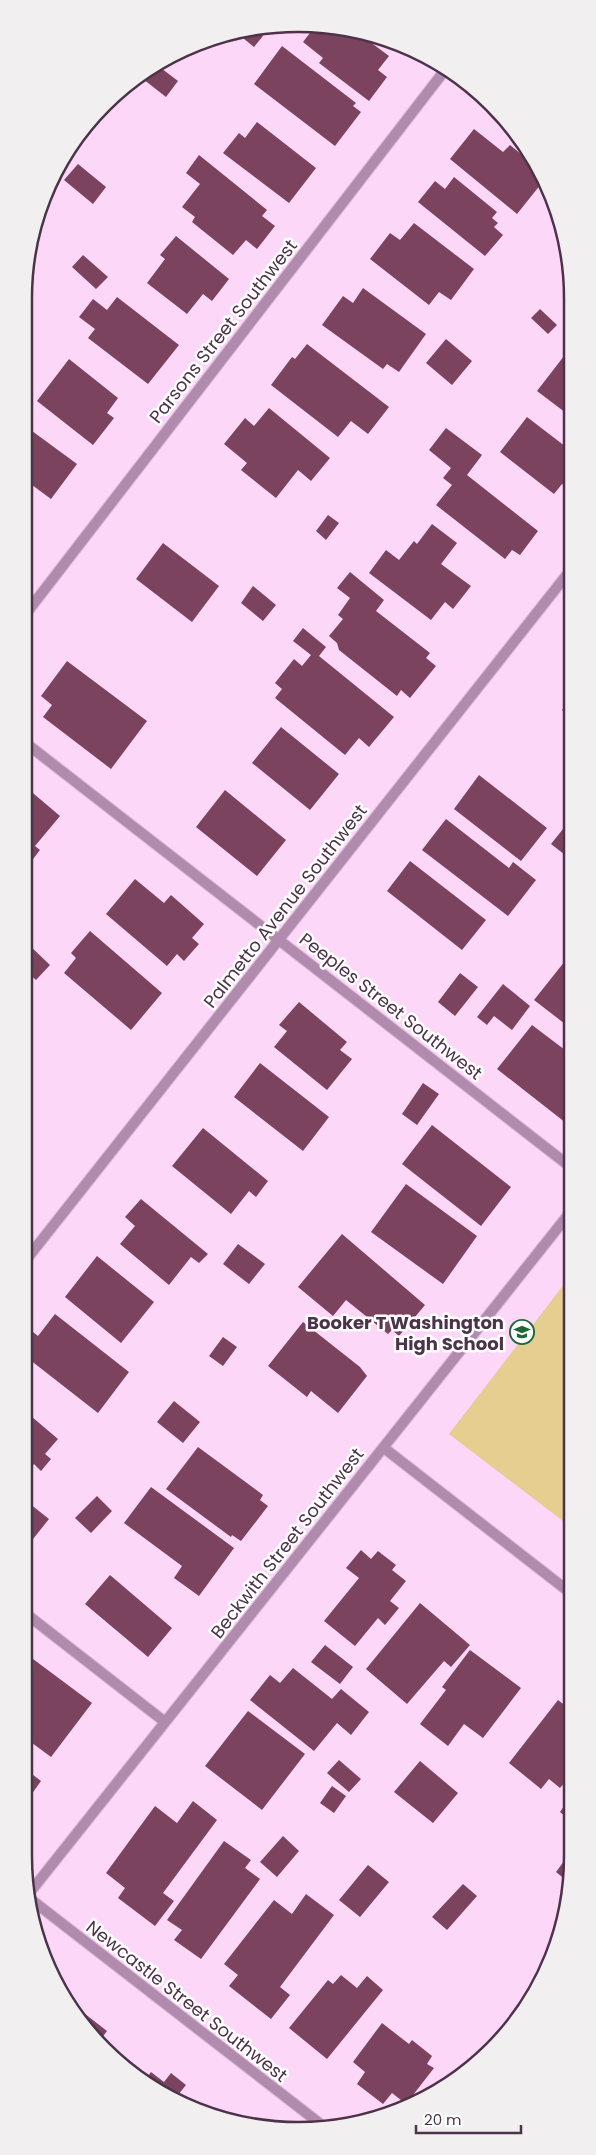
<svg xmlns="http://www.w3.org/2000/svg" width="596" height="2155" viewBox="0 0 596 2155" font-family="Poppins,sans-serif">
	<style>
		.green { fill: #e5ce90 }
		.building { fill: #7b435e }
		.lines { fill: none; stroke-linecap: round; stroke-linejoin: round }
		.minor-casing { stroke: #dab6d5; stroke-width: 12 }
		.minor { stroke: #b18bad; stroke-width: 10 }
		.labels { text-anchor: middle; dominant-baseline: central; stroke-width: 5; stroke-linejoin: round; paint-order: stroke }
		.street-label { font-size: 18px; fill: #4c3349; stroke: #fff }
		.poi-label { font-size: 18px; font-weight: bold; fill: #4c3349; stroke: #fff; text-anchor: end }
		.rim { fill: none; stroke: #4c3349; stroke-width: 2.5 }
	</style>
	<rect width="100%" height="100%" fill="#fdd7f8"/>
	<path class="green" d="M568 1279V1525L449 1434Z"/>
	<path class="building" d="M244 29H254L263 36 254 47 238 34Z
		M313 29 354 30 389 56 378 70 387 77 369 101 319 63 323 58 303 42Z
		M282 46 356 103 353 106 361 112 335 146 254 84Z
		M157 65 178 81 166 97 143 79 152 68Z
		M257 122 316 168 289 203 223 153 239 133 245 138Z
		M474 129 503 152 510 145 539 169 544 177 545 179 517 214 450 159Z
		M199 155 267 210 262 216 275 226 257 249 246 240 233 255 192 222 195 217 182 207 200 184 186 173Z
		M78 164 106 187 93 204 64 180Z
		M454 177 497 212 492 218 498 223 494 227 503 235 485 256 418 202 435 181 445 189Z
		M414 223 474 269 451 300 439 292 429 305 370 259 390 233 400 240Z
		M176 236 229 279 212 301 203 294 187 314 147 283 165 259 160 255Z
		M83 255 108 277 96 289 72 267Z
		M363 288 426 334 399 372 387 364 383 369 322 325 343 296 353 303Z
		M117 297 179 345 148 384 88 338 95 329 79 317 93 299 107 310Z
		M540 309 557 325 548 334 531 318Z
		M446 339 472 361 452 385 426 363Z
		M307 344 389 407 368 434 351 421 338 437 271 385 292 357 295 359Z
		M564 356 570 360V416L537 391Z
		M69 359 118 398 107 413 114 418 93 445 37 401Z
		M269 408 330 458 311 481 298 470 276 498 241 470 247 463 224 444 245 418 254 426Z
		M527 417 570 450V490L562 484 554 494 500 452Z
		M28 428 77 464 51 499 28 482Z
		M446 428 482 455 467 475 538 531 520 555 512 550 505 559 436 505 452 485 443 478 451 468 429 450Z
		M328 515 339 523 326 540 316 531Z
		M432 524 457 543 441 564 471 586 453 609 445 602 431 620 369 573 386 550 399 560 414 541 417 544Z
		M163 543 219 586 192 622 136 579Z
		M350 572 384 600 376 611 430 653 426 658 436 666 410 698 401 690 397 696 339 650 337 643 329 636 343 619 338 615 350 598 337 588Z
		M253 586 276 605 263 621 241 603Z
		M303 628 326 647 319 656 394 717 369 747 359 738 345 755 275 698 282 689 275 683 294 659 302 666 311 655 293 641Z
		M67 661 147 721 111 769 43 717 52 705 41 696Z
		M569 692V716L562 710 569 702 564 698Z
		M281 727 339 774 310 810 252 763Z
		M479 775 547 828 521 861 454 809Z
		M27 788 60 816 35 846 40 850 27 867Z
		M225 790 286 840 257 876 196 827Z
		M446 819 509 868 513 862 536 880 508 916 422 850Z
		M563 829 569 833V858L551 844Z
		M410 861 486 920 462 950 387 891Z
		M135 879 164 903 171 895 204 924 192 938 199 944 184 961 177 954 167 966 106 914Z
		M90 931 162 993 131 1030 64 973 76 958 71 953Z
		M27 943 50 965 36 980 27 972Z
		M569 956V1027L534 1000Z
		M460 973 478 987 455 1016 438 1002Z
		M503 984 530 1006 512 1030 494 1016 487 1025 477 1017Z
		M299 1002 347 1042 340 1050 352 1059 327 1090 274 1047 287 1031 279 1025Z
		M532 1025 569 1053 568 1120 566 1123 497 1069Z
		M260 1063 329 1117 303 1151 234 1097Z
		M423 1083 439 1094 417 1125 402 1114Z
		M432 1125 511 1187 481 1226 402 1164Z
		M203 1128 268 1181 256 1197 249 1191 231 1214 172 1166Z
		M406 1184 477 1236 443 1284 371 1232Z
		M141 1199 208 1254 199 1263 191 1257 169 1285 120 1244 135 1226 125 1217Z
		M342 1234 425 1305 399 1336 392 1330 388 1334 346 1300 333 1316 298 1287Z
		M238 1244 265 1264 249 1284 223 1264Z
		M97 1256 154 1302 121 1343 65 1297Z
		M55 1314 129 1372 98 1413 25 1356V1342L33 1332 38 1336Z
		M303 1322 360 1367 367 1376 338 1413 311 1391 307 1397 268 1366Z
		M223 1337 237 1347 223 1366 209 1356Z
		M174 1401 200 1422 183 1443 157 1422Z
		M25 1411 58 1439 45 1454 51 1459 41 1471 34 1464 25 1474Z
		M198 1447 263 1495 260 1500 268 1506 241 1541 232 1535 231 1537 166 1489Z
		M151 1487 234 1548 199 1596 174 1578 182 1566 124 1523Z
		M97 1496 112 1511 91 1533 75 1518Z
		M25 1500 49 1519 25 1549Z
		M361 1550 371 1559 378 1551 396 1565 392 1570 406 1581 390 1601 399 1608 385 1625 378 1618 355 1646 324 1621 359 1578 346 1568Z
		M110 1575 172 1628 148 1657 85 1604Z
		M420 1603 470 1645 451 1667 444 1661 407 1704 366 1669Z
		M325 1645 353 1667 340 1684 311 1662Z
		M470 1650 521 1688 483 1738 464 1724 448 1746 420 1724 446 1690 442 1687Z
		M33 1659 92 1703 51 1757 24 1737V1701L33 1690 24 1683V1671Z
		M293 1668 332 1699 341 1689 369 1712 351 1735 337 1723 314 1751 250 1700 270 1675 280 1683Z
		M558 1700 567 1707V1780L560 1788 549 1779 541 1789 509 1763Z
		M248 1711 305 1754 262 1810 205 1766Z
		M339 1760 361 1779 349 1792 327 1773Z
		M420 1761 458 1793 433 1823 394 1792Z
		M24 1768 41 1781 24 1805Z
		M332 1786 346 1796 334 1813 320 1803Z
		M193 1801 217 1820 163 1893 174 1901 155 1926 118 1898 125 1888 106 1873 155 1806 177 1823Z
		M567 1802V1818L560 1812Z
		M283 1836 299 1851 277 1877 260 1862Z
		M224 1841 251 1860 245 1868 260 1879 201 1959 174 1940 182 1930 167 1920Z
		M567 1857V1881L556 1872Z
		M368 1865 389 1882 360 1917 339 1900Z
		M463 1884 477 1896 447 1930 432 1917Z
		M306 1894 334 1915 280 1987 290 1995 271 2019 229 1986 238 1975 224 1964 274 1900 292 1914Z
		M341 1975 357 1988 367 1976 383 1990 327 2059 289 2028 328 1980 333 1984Z
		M71 2003 107 2031 98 2043 92 2038Z
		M382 2023 409 2044 412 2040 432 2056 427 2064 434 2068 406 2104 392 2093 383 2104 357 2084 365 2072 353 2062Z
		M151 2072 164 2082 171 2073 186 2085 178 2095 192 2105 191 2107 176 2103 146 2079Z"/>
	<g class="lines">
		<defs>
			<path id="minor" d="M28 611 445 70
				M27 744 568 1165
				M26 1260 569 572
				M384 1448 568 1591
				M25 1613 165 1722
				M31 1891 568 1215
				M33 1901 323 2126"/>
		</defs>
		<use href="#minor" class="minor-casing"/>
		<use href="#minor" class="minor"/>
	</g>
	<defs>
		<symbol id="school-ring" viewBox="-11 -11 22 22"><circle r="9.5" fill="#fff" stroke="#1e6837" stroke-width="1.5"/><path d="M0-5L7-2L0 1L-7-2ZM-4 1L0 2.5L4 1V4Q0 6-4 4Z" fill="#1e6837"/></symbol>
	</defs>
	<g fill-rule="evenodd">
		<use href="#school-ring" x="508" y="1318" width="28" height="28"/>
	</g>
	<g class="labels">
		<g class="street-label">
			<text transform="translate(223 331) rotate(-52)">Parsons Street Southwest</text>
			<text transform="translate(285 906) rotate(-52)">Palmetto Avenue Southwest</text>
			<text transform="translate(391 1006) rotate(38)">Peeples Street Southwest</text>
			<text transform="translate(287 1543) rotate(-52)">Beckwith Street Southwest</text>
			<text transform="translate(187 2001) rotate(38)">Newcastle Street Southwest</text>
		</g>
		<g class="poi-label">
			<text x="504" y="1322">Booker T Washington<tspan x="504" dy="21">High School</tspan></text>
		</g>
	</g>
	<path d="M0 0H596V2155H0ZM298 32H298A266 266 0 0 1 564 298V1856A266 266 0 0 1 298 2122H298A266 266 0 0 1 32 1856V298A266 266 0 0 1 298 32Z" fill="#f1eff0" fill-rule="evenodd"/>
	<path class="rim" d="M298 32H298A266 266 0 0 1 564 298V1856A266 266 0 0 1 298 2122H298A266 266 0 0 1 32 1856V298A266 266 0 0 1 298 32Z"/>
	<path d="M416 2125v8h105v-8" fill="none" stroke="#4c3349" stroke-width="2.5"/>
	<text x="424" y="2125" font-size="15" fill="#4c3349" stroke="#ffffff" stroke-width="4" paint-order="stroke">20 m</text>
</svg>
